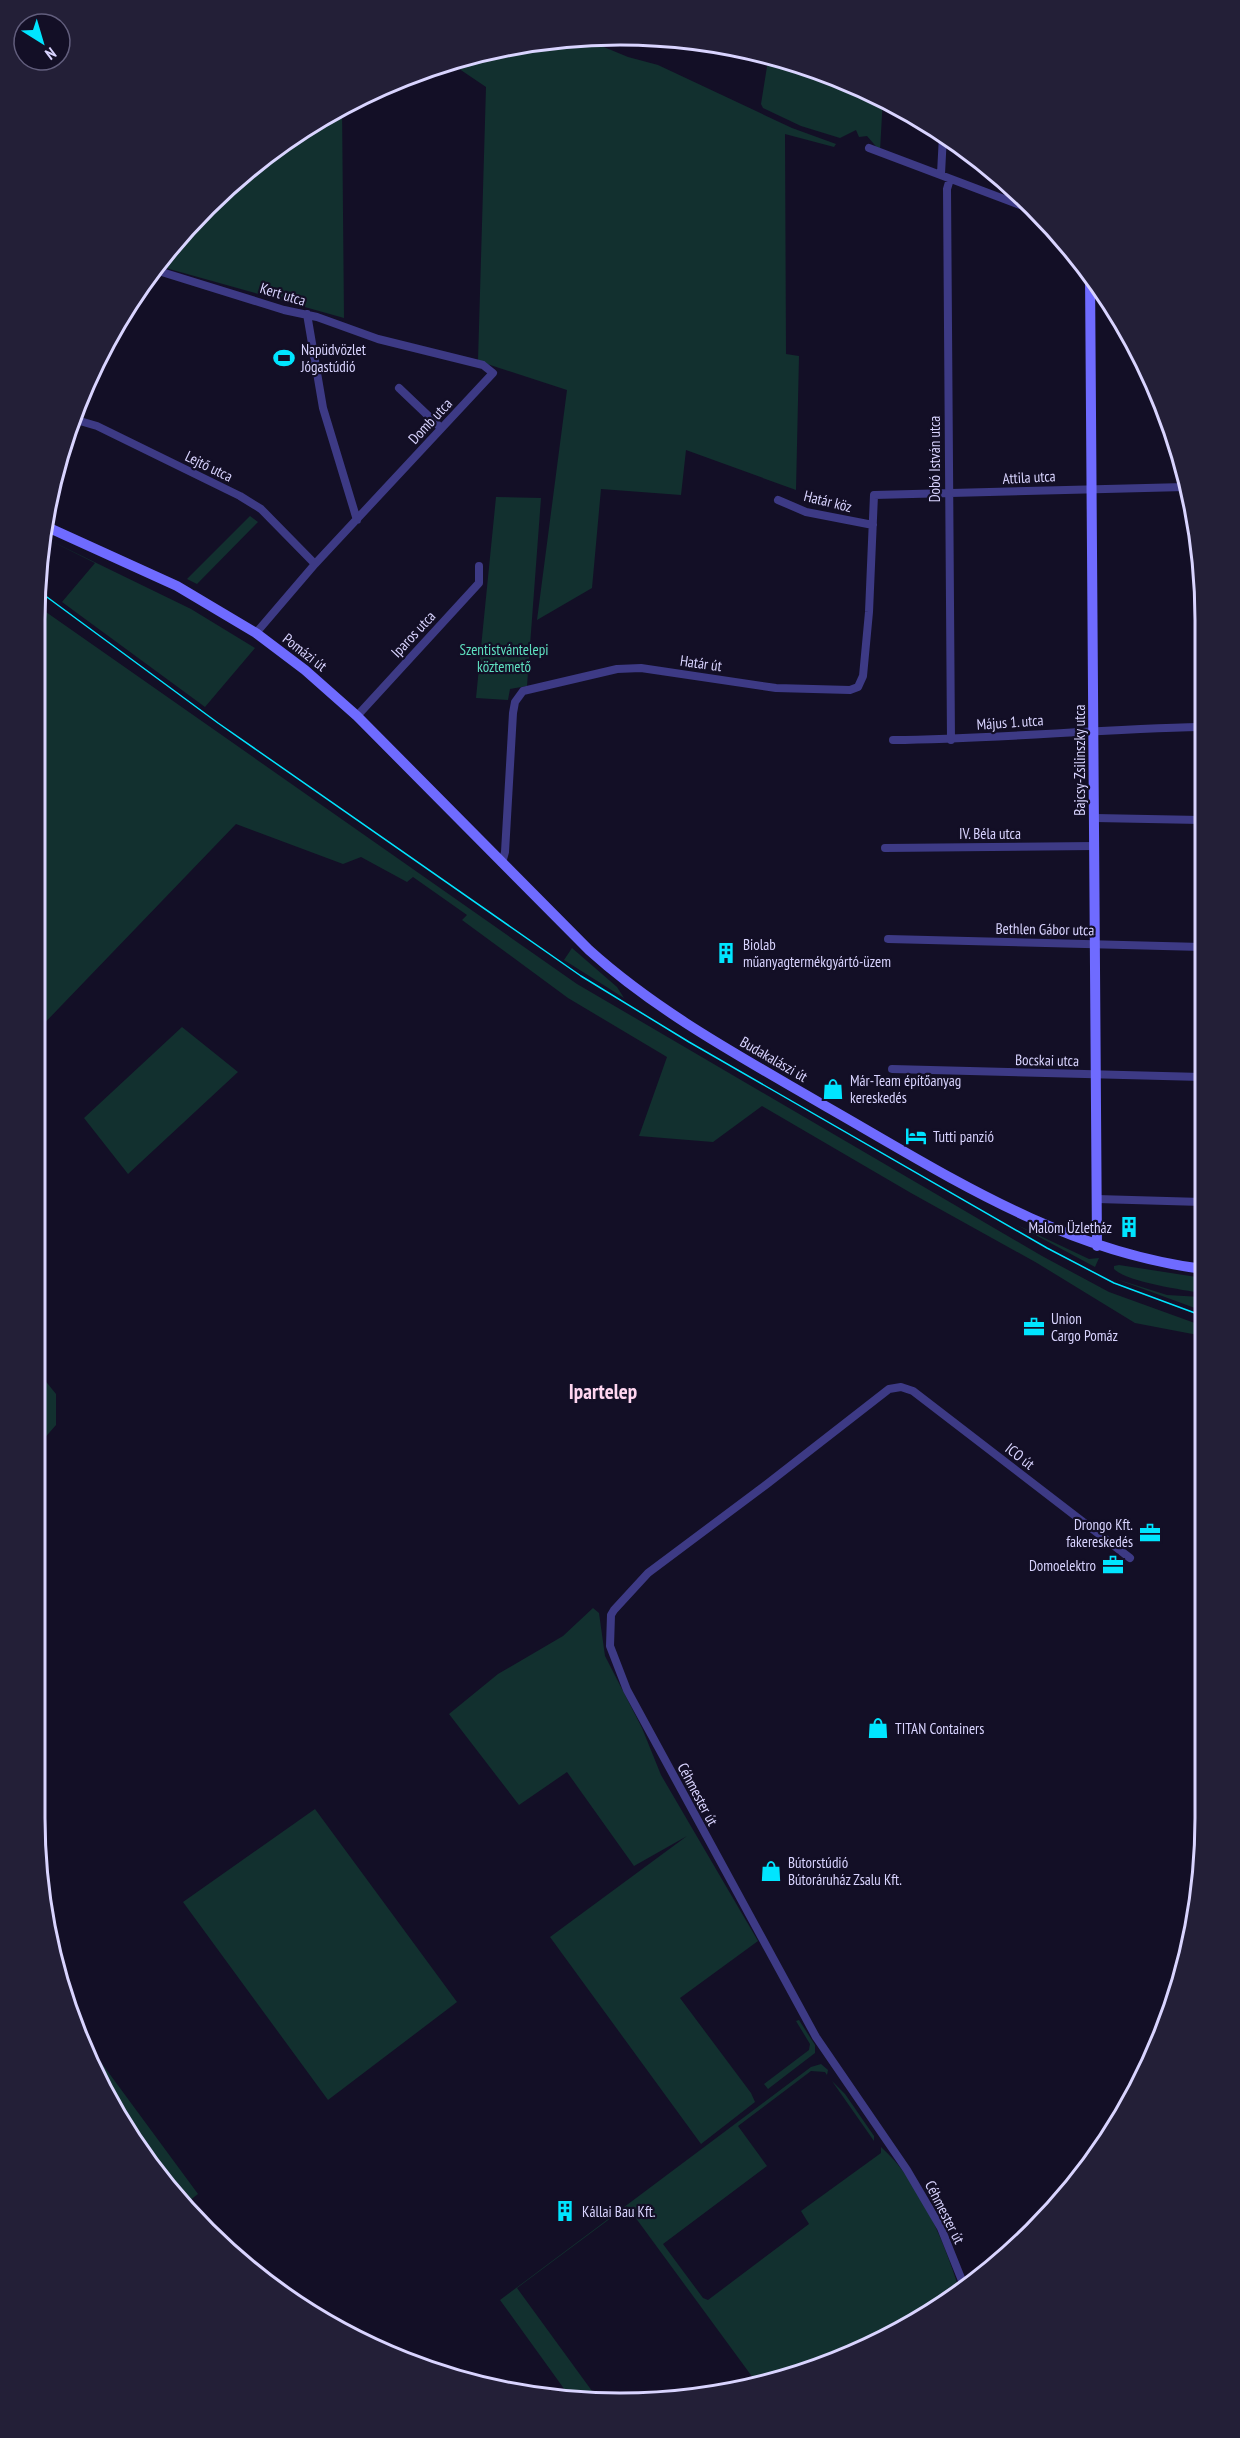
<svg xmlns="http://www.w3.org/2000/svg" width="1240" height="2438" viewBox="0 0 1240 2438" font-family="'PT Sans Narrow',sans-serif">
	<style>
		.green { fill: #12302f }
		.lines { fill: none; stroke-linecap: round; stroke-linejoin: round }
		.street { stroke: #3d3a85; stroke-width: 8 }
		.secondary { stroke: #6f6bff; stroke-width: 10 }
		.tram { stroke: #00e5ff; stroke-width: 1.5 }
		.labels { text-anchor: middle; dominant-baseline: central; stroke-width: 4.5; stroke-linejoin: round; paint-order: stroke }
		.street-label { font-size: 15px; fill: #d9d4ff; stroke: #130f26 }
		.poi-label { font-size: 15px; fill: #d9d4ff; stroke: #130f26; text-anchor: start }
		.park-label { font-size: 15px; fill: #5fe0c0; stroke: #130f26 }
		.district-label { font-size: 21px; font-weight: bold; fill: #ffd6f0; stroke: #130f26 }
		.rim { fill: none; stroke: #d9d4ff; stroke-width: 3 }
	</style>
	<rect width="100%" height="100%" fill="#130f26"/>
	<path class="green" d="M582 38 628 57 658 65 792 128 836 144 834 147 785 134 786 354 799 356 796 490 686 450 681 495 601 489 592 588 537 620 567 390 478 361 486 87 449 62 543 40Z
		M769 54 883 97 880 151 867 136 859 137 856 130 840 138 801 126 763 108 761 104Z
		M342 106 344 318 155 265 234 180 327 113Z
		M496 497 541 498 527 686 510 689 508 700 476 698Z
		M250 516 258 522 197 584 187 579Z
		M43 537 191 609 255 648 205 707 62 602 95 563Z
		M36 605 577 984 1042 1256 1109 1292 1203 1326V1336L1135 1323 1037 1263 911 1193 762 1106 713 1142 639 1136 667 1057 568 998 462 920 467 915 413 877 407 882 361 857 343 864 236 824 35 1033 36 702 38 700 36 696Z
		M572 948 617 987 624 998 564 960Z
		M182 1027 238 1072 128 1174 84 1118Z
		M1015 1224 1089 1259 1099 1258 1095 1267Z
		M1119 1265 1203 1278V1311L1116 1279 1167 1295 1201 1297 1202 1293C1183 1290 1127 1282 1114 1269V1266Z
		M35 1368 56 1394V1425L35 1449Z
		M593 1608 599 1613 605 1656 642 1728 661 1775 758 1941 680 1998 751 2093 755 2102 701 2144 550 1937 687 1836 634 1866 567 1772 519 1805 449 1714 498 1674 563 1636Z
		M315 1809 457 2002 328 2100 183 1902Z
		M799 2020 815 2045V2053L768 2089 764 2084 809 2050 810 2044 796 2021Z
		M75 2027 198 2194 184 2205 156 2175 113 2110Z
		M821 2064 828 2070 827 2075 825 2072 811 2071 738 2126 767 2166 663 2244 703 2298 708 2300 809 2224 801 2211 881 2153V2147C920 2182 945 2243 960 2292L946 2305 879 2343 759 2386 627 2206 517 2288 600 2402 566 2400 570 2397 500 2300 811 2067Z
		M832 2081 845 2094 874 2136V2141Z"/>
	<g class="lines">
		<path class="street" d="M869 148 1028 208
			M941 174 943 135
			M950 179 947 189 951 740
			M152 269 284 310 317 317 378 339 483 365 493 373 315 564 256 633
			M307 314 323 408 357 520
			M399 388 441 428
			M73 419 97 426 240 496 261 509 315 564
			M778 500 806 512 873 525
			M357 716 479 583V566
			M893 740C996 739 1098 729 1201 727
			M1095 818 1201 820
			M885 848 1095 846
			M502 863 505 852 513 713 515 702 523 691 617 669 641 668 776 688 850 690 858 687 863 676 869 612 874 495 1185 487
			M888 939 1202 947
			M892 1069 1202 1077
			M1097 1199 1202 1202
			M965 2288 941 2228 907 2170 816 2037 627 1690 610 1646 611 1615 614 1610 648 1573 767 1484 889 1389 901 1387 913 1391 1130 1558"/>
		<path class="secondary" d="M1090 274 1097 1246
			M45 526 177 586 256 633 305 670 357 716 589 950C660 1014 745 1059 827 1107 948 1176 1061 1251 1203 1269"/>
		<path class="tram" d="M36 589 218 723 581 976 689 1042 1047 1248 1114 1283 1203 1316"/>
	</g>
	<defs>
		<symbol id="stadium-bare" viewBox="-9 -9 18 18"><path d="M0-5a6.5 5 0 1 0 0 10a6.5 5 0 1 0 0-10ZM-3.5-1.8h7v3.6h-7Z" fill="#00e5ff" stroke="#130f26" stroke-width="2.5" paint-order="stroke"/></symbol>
		<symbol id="building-bare" viewBox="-9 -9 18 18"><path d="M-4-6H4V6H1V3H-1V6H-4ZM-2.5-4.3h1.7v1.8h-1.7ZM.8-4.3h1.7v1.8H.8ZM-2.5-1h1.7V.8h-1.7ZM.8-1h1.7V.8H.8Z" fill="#00e5ff" stroke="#130f26" stroke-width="2.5" paint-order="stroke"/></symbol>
		<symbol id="shop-bare" viewBox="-9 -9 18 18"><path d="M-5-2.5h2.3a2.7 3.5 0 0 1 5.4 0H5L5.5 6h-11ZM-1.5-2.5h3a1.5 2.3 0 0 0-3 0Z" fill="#00e5ff" stroke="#130f26" stroke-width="2.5" paint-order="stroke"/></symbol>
		<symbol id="hotel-bare" viewBox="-9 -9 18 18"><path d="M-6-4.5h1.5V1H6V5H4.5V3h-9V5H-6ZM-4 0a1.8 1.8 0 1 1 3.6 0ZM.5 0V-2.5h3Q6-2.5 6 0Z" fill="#00e5ff" stroke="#130f26" stroke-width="2.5" paint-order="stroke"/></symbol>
		<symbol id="office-bare" viewBox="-9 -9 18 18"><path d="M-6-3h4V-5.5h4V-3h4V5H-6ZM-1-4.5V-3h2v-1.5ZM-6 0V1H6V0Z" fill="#00e5ff" stroke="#130f26" stroke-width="2.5" paint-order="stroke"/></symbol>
	</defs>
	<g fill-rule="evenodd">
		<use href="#stadium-bare" x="269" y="343" width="30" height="30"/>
		<use href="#building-bare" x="711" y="938" width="30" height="30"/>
		<use href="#shop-bare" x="818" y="1074" width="30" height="30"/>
		<use href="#hotel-bare" x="901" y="1121" width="30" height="30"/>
		<use href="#building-bare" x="1114" y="1212" width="30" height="30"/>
		<use href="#office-bare" x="1019" y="1312" width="30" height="30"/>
		<use href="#office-bare" x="1135" y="1518" width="30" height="30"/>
		<use href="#office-bare" x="1098" y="1550" width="30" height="30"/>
		<use href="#shop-bare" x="863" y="1713" width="30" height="30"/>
		<use href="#shop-bare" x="756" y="1856" width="30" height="30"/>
		<use href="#building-bare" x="550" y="2196" width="30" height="30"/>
	</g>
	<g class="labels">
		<g class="street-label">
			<text transform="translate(283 294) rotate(17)">Kert utca</text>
			<text transform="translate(430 421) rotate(-47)">Domb utca</text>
			<text transform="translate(934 459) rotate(-90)">Dobó István utca</text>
			<text transform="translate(209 466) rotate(26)">Lejtő utca</text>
			<text transform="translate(1029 477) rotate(-3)">Attila utca</text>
			<text transform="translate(828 501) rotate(14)">Határ köz</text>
			<text transform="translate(413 634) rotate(-47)">Iparos utca</text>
			<text transform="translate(305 652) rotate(38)">Pomázi út</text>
			<text transform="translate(701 663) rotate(8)">Határ út</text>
			<text transform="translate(1010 722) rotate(-4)">Május 1. utca</text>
			<text transform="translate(1079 760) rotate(-90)">Bajcsy-Zsilinszky utca</text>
			<text x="990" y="833">IV. Béla utca</text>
			<text transform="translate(1045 929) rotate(1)">Bethlen Gábor utca</text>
			<text transform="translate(774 1059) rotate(30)">Budakalászi út</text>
			<text transform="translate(1047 1060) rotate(1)">Bocskai utca</text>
			<text transform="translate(1020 1456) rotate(38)">ICO út</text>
			<text transform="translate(698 1794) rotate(62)">Céhmester út</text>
			<text transform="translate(945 2212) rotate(63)">Céhmester út</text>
		</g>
		<g class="poi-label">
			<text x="301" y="349">Napüdvözlet<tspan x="301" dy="17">Jógastúdió</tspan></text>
			<text x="743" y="944">Biolab<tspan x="743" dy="17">műanyagtermékgyártó-üzem</tspan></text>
			<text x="850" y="1080">Már-Team építőanyag<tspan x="850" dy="17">kereskedés</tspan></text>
			<text x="933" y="1136">Tutti panzió</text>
			<text x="1112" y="1227" text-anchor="end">Malom Üzletház</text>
			<text x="1051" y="1318">Union<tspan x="1051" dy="17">Cargo Pomáz</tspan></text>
			<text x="1133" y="1524" text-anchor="end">Drongo Kft.<tspan x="1133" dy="17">fakereskedés</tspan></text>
			<text x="1096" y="1565" text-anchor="end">Domoelektro</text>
			<text x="895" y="1728">TITAN Containers</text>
			<text x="788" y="1862">Bútorstúdió<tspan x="788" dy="17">Bútoráruház Zsalu Kft.</tspan></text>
			<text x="582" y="2211">Kállai Bau Kft.</text>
		</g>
		<g class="park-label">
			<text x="504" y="649">Szentistvántelepi<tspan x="504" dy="17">köztemető</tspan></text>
		</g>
		<g class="district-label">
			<text x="603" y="1391">Ipartelep</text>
		</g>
	</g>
	<path d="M0 0H1240V2438H0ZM620 45H620A575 575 0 0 1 1195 620V1818A575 575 0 0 1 620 2393H620A575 575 0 0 1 45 1818V620A575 575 0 0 1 620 45Z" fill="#231f37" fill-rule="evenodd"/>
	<path class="rim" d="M620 45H620A575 575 0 0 1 1195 620V1818A575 575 0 0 1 620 2393H620A575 575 0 0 1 45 1818V620A575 575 0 0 1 620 45Z"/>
	<g transform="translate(42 42) rotate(143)"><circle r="28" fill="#130f26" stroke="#625e7d" stroke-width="1.5"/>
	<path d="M0-4.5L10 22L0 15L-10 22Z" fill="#00e5ff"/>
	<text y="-9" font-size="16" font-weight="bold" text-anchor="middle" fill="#d9d4ff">N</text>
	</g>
</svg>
